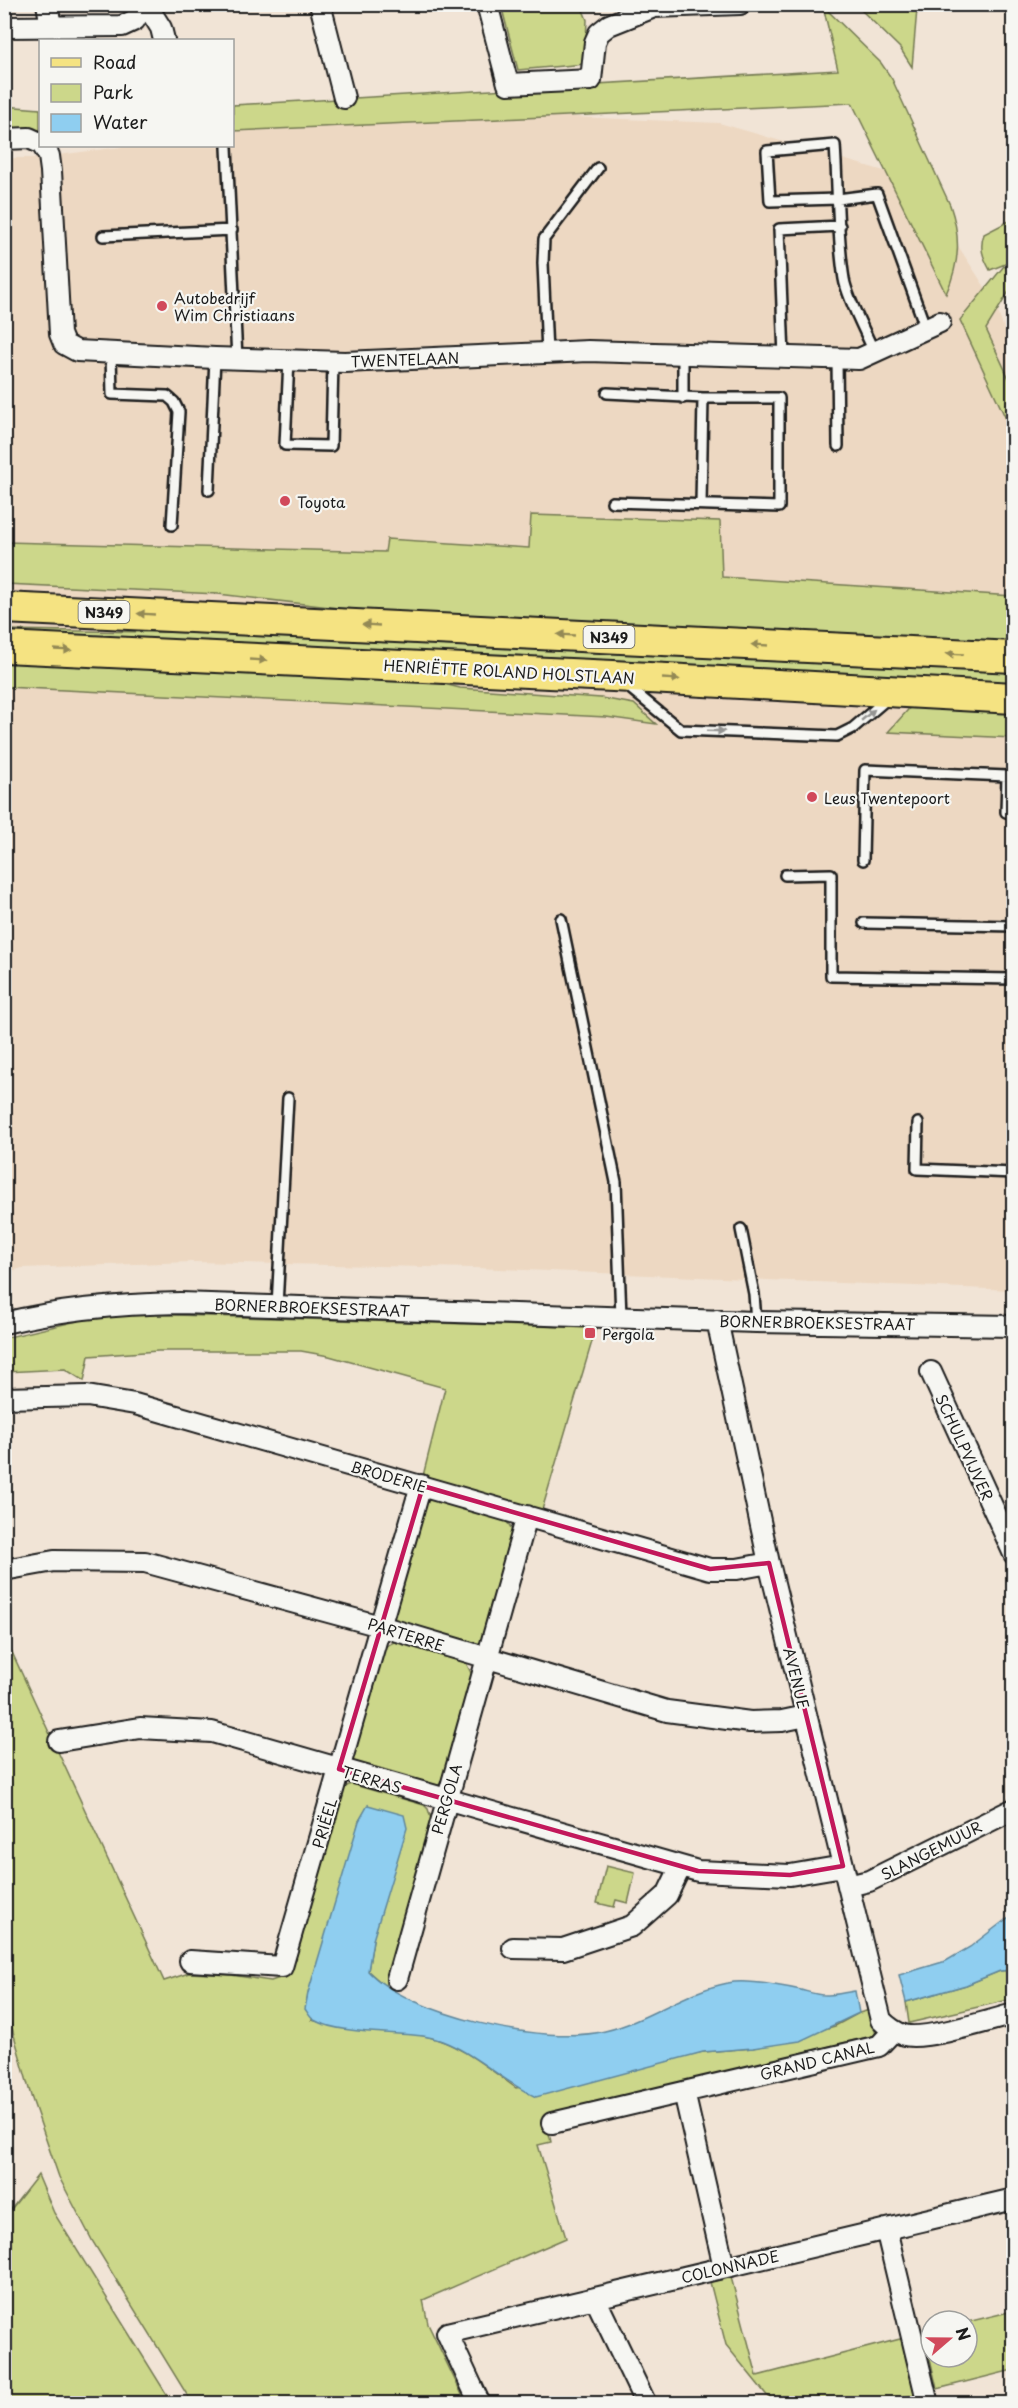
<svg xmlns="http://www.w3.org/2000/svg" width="1018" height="2408" viewBox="0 0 1018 2408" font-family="'Playpen Sans',sans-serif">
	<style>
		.built { fill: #edd8c2 }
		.green { fill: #ccd78a; stroke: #747a53; stroke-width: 1.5 }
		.water { fill: #8fcef0; stroke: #61879b; stroke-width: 1.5 }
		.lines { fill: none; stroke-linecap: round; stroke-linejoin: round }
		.lane-casing { stroke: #1c1c1c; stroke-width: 14 }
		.street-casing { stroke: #1c1c1c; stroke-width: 24 }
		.primary-casing { stroke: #1c1c1c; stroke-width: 34 }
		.lane { stroke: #f6f6f2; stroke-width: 9 }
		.street { stroke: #f6f6f2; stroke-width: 20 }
		.primary { stroke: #f5e382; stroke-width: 30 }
		.oneway { fill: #938954 }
		.oneway2 { fill: #949492 }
		.marked { fill: none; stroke: #c2185b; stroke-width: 4.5; stroke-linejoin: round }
		.poi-dot { fill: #d1495b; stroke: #f6f6f2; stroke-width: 2 }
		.labels { text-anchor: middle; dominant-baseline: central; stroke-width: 4.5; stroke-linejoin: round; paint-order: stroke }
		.shield { fill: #f6f6f2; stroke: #5d5d5c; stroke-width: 1.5 }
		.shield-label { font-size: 14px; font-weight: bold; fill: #1c1c1c }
		.poi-label { font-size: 15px; fill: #1c1c1c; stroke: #f6f6f2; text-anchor: start }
		.street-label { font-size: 15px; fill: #1c1c1c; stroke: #f6f6f2 }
	</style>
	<rect width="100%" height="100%" fill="#f1e4d6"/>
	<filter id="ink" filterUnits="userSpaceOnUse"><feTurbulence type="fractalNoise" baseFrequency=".0167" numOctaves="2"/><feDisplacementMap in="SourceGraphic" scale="12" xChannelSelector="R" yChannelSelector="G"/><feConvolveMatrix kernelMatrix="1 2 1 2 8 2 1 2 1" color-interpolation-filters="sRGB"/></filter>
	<g filter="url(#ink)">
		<path class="built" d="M400 110 719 123 915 180 994 301 1013 354V1290L475 1268 192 1262 22 1268 5 1273V158H33L130 146H232L233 132Z"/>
		<path class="green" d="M501 5H581L587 20 585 64 518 70Z
			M856 5H915L917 9 912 67 900 48Z
			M823 6 881 63 892 79 950 205C961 237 960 262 946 294L852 103 233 131V105L838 70Z
			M4 106 40 109V130L5 129Z
			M1013 219V261L990 270C983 257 979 248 984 234Z
			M1004 266 1013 272V285L986 329 1013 387V434L960 320Z
			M531 515 720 521 722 577 1013 596V646L498 620 347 609 218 594 5 584V542L385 552 387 539 529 548Z
			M5 630 309 634 1013 668V688L5 638Z
			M4 657 411 676 460 688 601 698 634 704 656 724 606 717 5 687Z
			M915 702 1013 707V738L888 732Z
			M112 1313 596 1328 542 1510 423 1476 445 1388 329 1356 301 1351H158L89 1356 84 1381 65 1369 5 1372 4 1338Z
			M433 1498 501 1517C509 1522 511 1527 514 1537L482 1642 472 1646 397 1624 394 1617V1607L421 1504Z
			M4 1635 164 1981 189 1973 231 1975 271 1981 286 1976 340 1796 345 1787 351 1784 424 1805 428 1809 432 1822 385 1986 368 1971 373 1940 368 1806 359 1821 312 2020C349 2032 387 2028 425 2036 459 2043 489 2069 516 2088L703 2052 753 2048 835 2026 859 2013 870 2010 876 2035 545 2116 551 2142 538 2145 566 2238 423 2300 428 2324 466 2403H192L93 2242 59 2177 31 2096 5 2003Z
			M396 1641 465 1661 473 1677 444 1779 437 1787 357 1765 352 1761V1754L384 1647Z
			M606 1866 635 1873 628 1903 616 1900 614 1907 597 1903Z
			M1013 1970V1999L909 2023 906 2002 966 1985 1000 1971Z
			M38 2175 54 2213 172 2403H5V2217Z
			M731 2277 757 2376 904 2338 910 2371 918 2394 875 2403H773L726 2345 710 2282Z
			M1013 2311V2370L937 2389 924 2333 931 2331V2357H967V2322Z"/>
		<path class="water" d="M368 1805 404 1815 407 1828 373 1940 368 1971C409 2015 546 2046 605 2031 648 2021 685 1991 728 1983 747 1979 782 1986 801 1990 809 1992 819 1996 828 1995 837 1995 846 1992 855 1991L859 2013 800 2041 753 2048 703 2052 536 2097C498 2080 465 2042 423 2036 394 2032 337 2034 314 2020 310 2018 308 2013 305 2009L308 1993 359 1821Z
			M1013 1914V1970L1000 1971 966 1985 906 2002 899 1975 946 1961 970 1947Z"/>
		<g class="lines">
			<defs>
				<path id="lane" d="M227 147 237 359
					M103 236 232 230
					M874 352C866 333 847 298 844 279 837 236 838 189 835 145L767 151 770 201 838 199 877 194 926 329
					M547 353 543 263 544 239 598 168
					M111 354 112 394 167 396 174 402 179 412 172 525
					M784 357 779 229 840 226
					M837 359 838 446
					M289 360 285 445 331 446 333 362
					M607 393 703 398 701 504
					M683 398V354
					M209 490 215 358
					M612 502 779 507V398H703
					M626 685 681 730 837 736 853 728 887 699
					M863 860 865 770 1007 776 1006 812 1014 813
					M785 875 831 874V976L1014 979
					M561 919 616 1182 621 1317
					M864 923 1014 926
					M918 1123 917 1169 1014 1173
					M741 1229 754 1294 756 1322
					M277 1306 288 1098"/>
				<path id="street" d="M47 4 51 26
					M146 4 161 28 164 40
					M320 4 344 98
					M487 4 508 84 591 80 595 42 599 33 609 25 654 7 740 4
					M4 27 122 26 135 20 143 4
					M4 139 29 138 40 143
					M43 146 49 156 51 171 60 334 64 344 77 351 215 358 345 362 588 351 859 359 940 322
					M717 1320 769 1563 881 2020C888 2027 894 2032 904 2035 924 2041 991 2020 1014 2014
					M4 1323C62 1309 120 1304 180 1303L756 1322 1014 1326
					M931 1372 1014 1554
					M4 1398 87 1396 135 1404 710 1569H737L769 1563
					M4 1570 54 1561 145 1562 380 1626 667 1711 750 1722 782 1721 806 1716
					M59 1741 140 1728 212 1732 698 1871 790 1875 843 1866
					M848 1886 869 1881 1014 1809
					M513 1948 563 1949 632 1926 667 1895 680 1868
					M190 1961 282 1967 421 1485
					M397 1979 527 1516
					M684 2092 724 2267
					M552 2123 879 2046 893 2031
					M886 2229 928 2404
					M595 2298 646 2404
					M480 2404 447 2333 1014 2199"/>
				<path id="primary" d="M4 608 1014 657
					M4 647 613 676 1014 698"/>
			</defs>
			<use href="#lane" class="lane-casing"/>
			<use href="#street" class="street-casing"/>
			<use href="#primary" class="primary-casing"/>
			<use href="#lane" class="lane"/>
			<use href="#street" class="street"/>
			<use href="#primary" class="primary"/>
		</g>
		<defs><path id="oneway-solid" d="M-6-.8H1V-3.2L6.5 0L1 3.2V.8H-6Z" transform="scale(1.5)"/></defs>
		<g class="oneway">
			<use href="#oneway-solid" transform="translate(146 614) rotate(-177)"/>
			<use href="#oneway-solid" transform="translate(371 625) rotate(-177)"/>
			<use href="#oneway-solid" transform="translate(566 635) rotate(-177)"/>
			<use href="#oneway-solid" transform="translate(760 645) rotate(-177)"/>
			<use href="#oneway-solid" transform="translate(63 650) rotate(3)"/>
			<use href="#oneway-solid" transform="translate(955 654) rotate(-177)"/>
			<use href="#oneway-solid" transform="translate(258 660) rotate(3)"/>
			<use href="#oneway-solid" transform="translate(671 679) rotate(3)"/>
		</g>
		<g class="oneway2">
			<use href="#oneway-solid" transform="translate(868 715) rotate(-40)"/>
			<use href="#oneway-solid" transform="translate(716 731) rotate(2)"/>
		</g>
	</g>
	<path class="marked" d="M423 1486 710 1569 769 1563 843 1866 790 1875 698 1871 339 1769Z"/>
	<g class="poi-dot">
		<circle cx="162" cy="306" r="6"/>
		<circle cx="285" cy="501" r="6"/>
		<circle cx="812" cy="797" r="6"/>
		<rect x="584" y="1327" width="12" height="12" rx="3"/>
	</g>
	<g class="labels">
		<g class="shield">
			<rect x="78.5" y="601" width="51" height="22" rx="4.5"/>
			<rect x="583.5" y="626" width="51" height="22" rx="4.5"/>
		</g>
		<g class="shield-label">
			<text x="104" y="612">N349</text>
			<text x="609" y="637">N349</text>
		</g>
		<g class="poi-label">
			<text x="174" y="297">Autobedrijf<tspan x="174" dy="17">Wim Christiaans</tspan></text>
			<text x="297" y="501">Toyota</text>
			<text x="824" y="797">Leus Twentepoort</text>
			<text x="602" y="1333">Pergola</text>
		</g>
		<g class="street-label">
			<text transform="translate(405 359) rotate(-2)">TWENTELAAN</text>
			<text transform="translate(509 671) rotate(3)">HENRIËTTE ROLAND HOLSTLAAN</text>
			<text transform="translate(312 1307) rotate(2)">BORNERBROEKSESTRAAT</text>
			<text transform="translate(817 1322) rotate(1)">BORNERBROEKSESTRAAT</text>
			<text transform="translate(965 1447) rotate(65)">SCHULPVIJVER</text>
			<text transform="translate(389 1476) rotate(16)">BRODERIE</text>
			<text transform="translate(406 1634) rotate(17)">PARTERRE</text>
			<text transform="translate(797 1678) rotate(76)">AVENUE</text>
			<text transform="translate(372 1779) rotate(16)">TERRAS</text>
			<text transform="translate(446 1799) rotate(-74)">PERGOLA</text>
			<text transform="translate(324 1823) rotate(-74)">PRIËEL</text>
			<text transform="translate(931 1850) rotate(-27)">SLANGEMUUR</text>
			<text transform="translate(817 2060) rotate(-14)">GRAND CANAL</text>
			<text transform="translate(730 2266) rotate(-13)">COLONNADE</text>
		</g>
	</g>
	<rect width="1018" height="2408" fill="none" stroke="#f6f6f2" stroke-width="24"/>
	<rect x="12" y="12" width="994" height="2384" fill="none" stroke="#1c1c1c" stroke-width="2" filter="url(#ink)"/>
	<rect x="39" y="39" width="195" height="108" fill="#f6f6f2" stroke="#9f9f9c" stroke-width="1.5"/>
	<rect x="51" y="58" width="30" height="9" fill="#f5e382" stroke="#9f9f9c" stroke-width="1.5"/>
	<text x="93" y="69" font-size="18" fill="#1c1c1c">Road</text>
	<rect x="51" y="84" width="30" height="18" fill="#ccd78a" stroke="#9f9f9c" stroke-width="1.5"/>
	<text x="93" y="99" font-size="18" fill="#1c1c1c">Park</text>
	<rect x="51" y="114" width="30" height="18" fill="#8fcef0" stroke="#9f9f9c" stroke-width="1.5"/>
	<text x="93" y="129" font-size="18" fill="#1c1c1c">Water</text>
	<g transform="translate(949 2339) rotate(70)"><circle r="28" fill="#f6f6f2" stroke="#9f9f9c" stroke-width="1.5"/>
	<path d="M0-4.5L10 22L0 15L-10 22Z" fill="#d1495b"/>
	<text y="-9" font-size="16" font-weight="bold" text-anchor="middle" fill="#1c1c1c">N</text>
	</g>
</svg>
